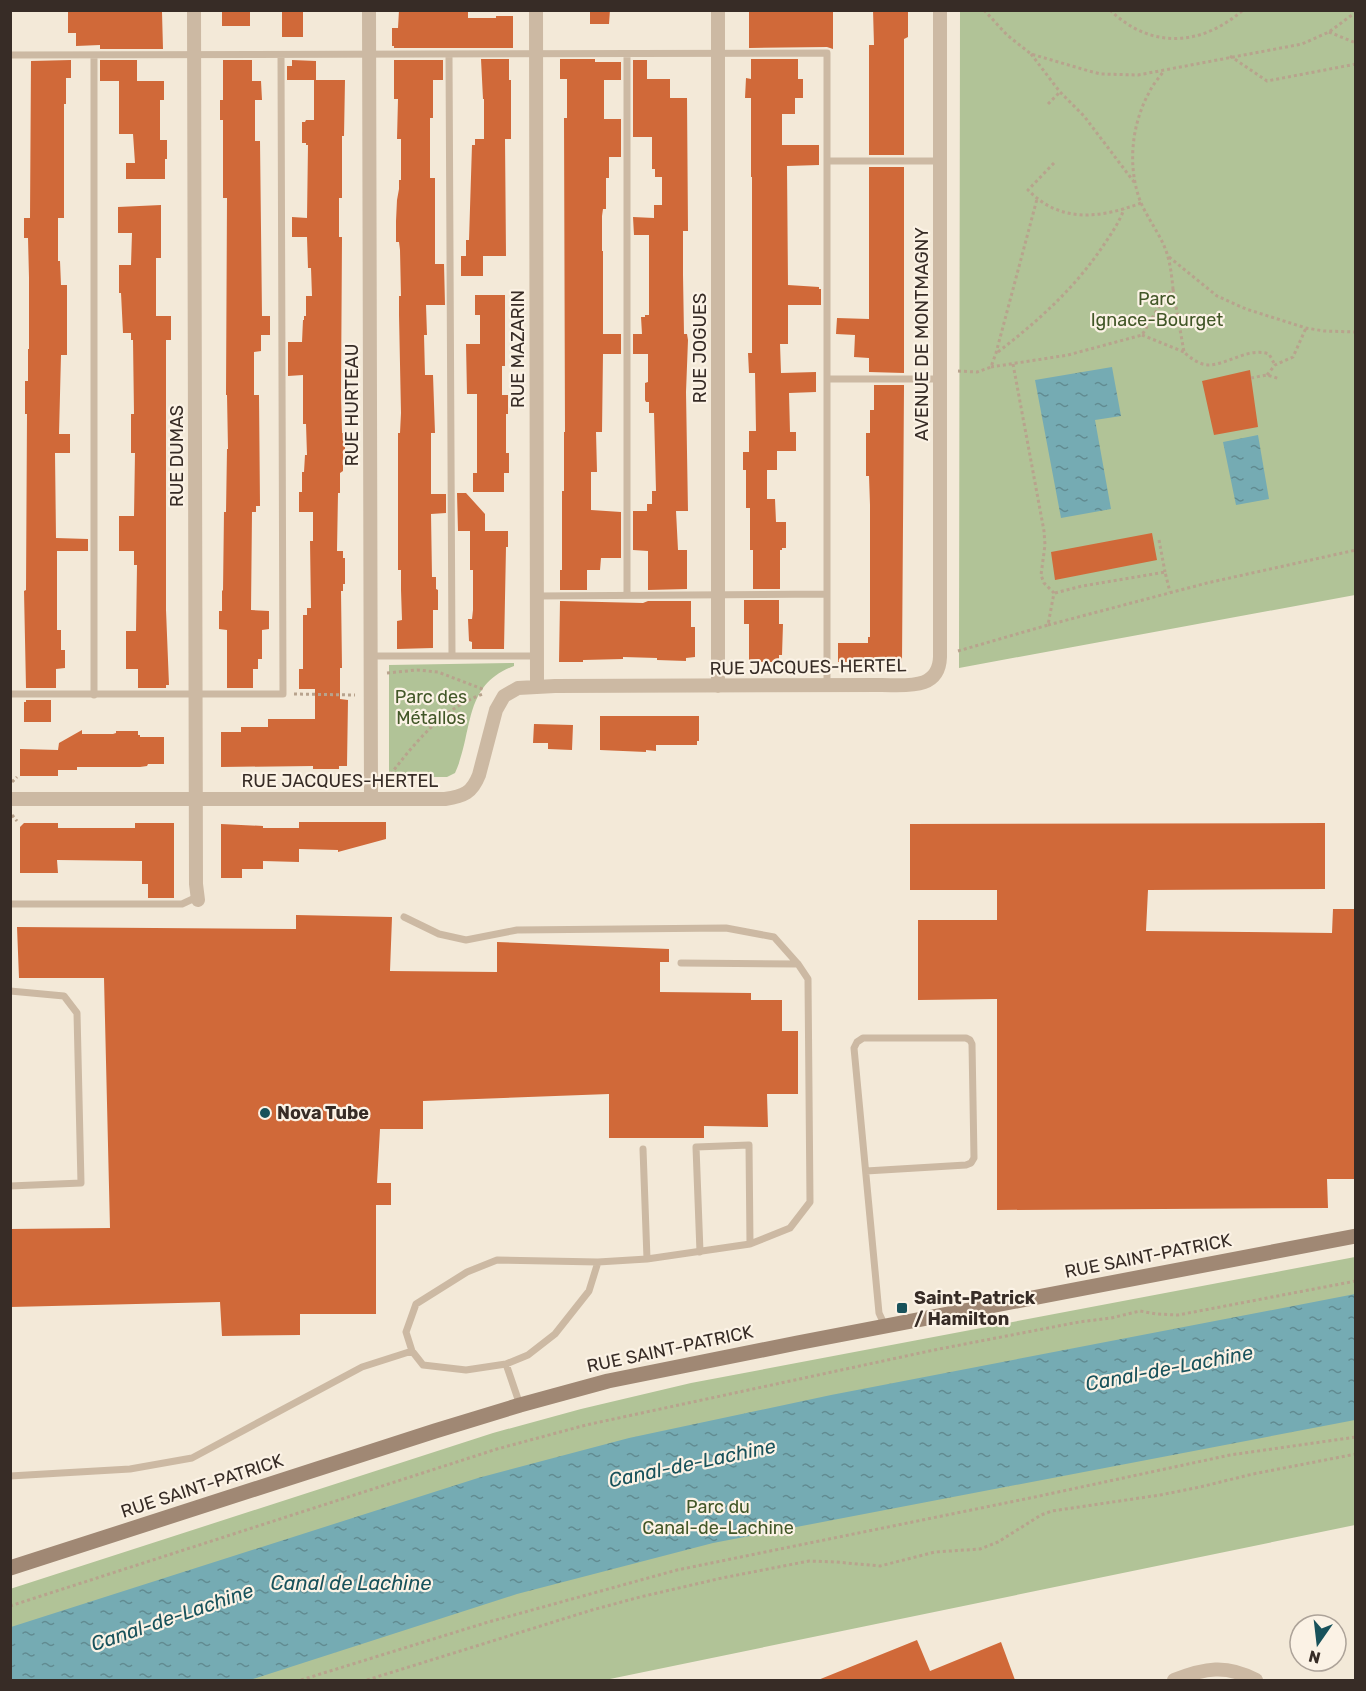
<svg xmlns="http://www.w3.org/2000/svg" width="1366" height="1691" viewBox="0 0 1366 1691" font-family="Rubik,sans-serif">
	<style>
		.green { fill: #b1c397 }
		.water { fill: url(#water-ripples) }
		.building { fill: #d06939 }
		.lines { fill: none; stroke-linecap: round; stroke-linejoin: round }
		.path { stroke: #b8a38d; stroke-width: 3; stroke-dasharray: 3 3; stroke-linecap: butt }
		.lane { stroke: #ccb9a3; stroke-width: 7 }
		.street { stroke: #ccb9a3; stroke-width: 14 }
		.secondary { stroke: #a08874; stroke-width: 15 }
		.poi-dot { fill: #18525b; stroke: #fbf2e5; stroke-width: 2 }
		.labels { text-anchor: middle; dominant-baseline: central; stroke-width: 4.5; stroke-linejoin: round; paint-order: stroke }
		.park-label { font-size: 18px; fill: #425728; stroke: #fbf2e5 }
		.street-label { font-size: 18px; fill: #372c26; stroke: #fbf2e5 }
		.poi-label { font-size: 18px; font-weight: bold; fill: #372c26; stroke: #fbf2e5; text-anchor: start }
		.water-label { font-size: 20px; font-style: italic; fill: #18525b; stroke: #fbf2e5 }
	</style>
	<defs>
		<pattern id="water-ripples" width="26" height="14" patternUnits="userSpaceOnUse" patternTransform="scale(1.5)"><rect width="26" height="14" fill="#75abb3"/><path d="M2 4q2-2 4 0t4 0M15 11q2-2 4 0t4 0" fill="none" stroke="#618b91"/></pattern>
	</defs>
	<rect width="100%" height="100%" fill="#f3e9d8"/>
	<path class="green" d="M960 11H1355V595L959 668Z
		M514 663V666C462 685 474 732 455 773L447 777H389V665Z
		M1355 1257V1525L605 1680H11L10 1589 493 1433 581 1409 691 1383Z"/>
	<path class="water" d="M1112 367 1121 416 1095 420 1111 509 1061 518 1035 380Z
		M1258 435 1269 499 1236 505 1223 442Z
		M1355 1294V1420L713 1543 517 1594 250 1680H11V1627L478 1478 629 1438 831 1395Z"/>
	<path class="building" d="M68 10 162 12 163 49H100V45L76 46V33H68Z
		M222 10H250V26H222Z
		M282 10H303V37H282Z
		M399 10H468V18H496V16H513V48H394V46H392V28H398Z
		M590 10H610L609 24H590Z
		M749 10H833V49L827 47 749 48Z
		M873 10H908V37L904 39V155H869V45H874Z
		M481 59H509V80H511V139H505L506 256H483V276H461V256H466V240H469L472 145H475V139H484V99H483Z
		M560 59H595V62H621V80H604V119H621V157H609V178H606V209H603L602 216V251H603V334H621V354H603L602 432H596L597 472H591V510L621 512V558H601L600 570H587V590H560V570H562V491H564V432H565L564 118H567V79H560Z
		M751 59H798V79H803V98H795V114H782V145H819V165L787 166 788 285 819 287V289H821V305H788V344H780L781 373 816 372V392L789 393 790 432H796V451H777V470H767V499H775L776 522H786V548H782V550H780V589H753V550H750V508H746V470H743V452H749V431H756L755 373H749L748 353H752V177H751V98H745L746 78 751 79Z
		M71 60V78H66V104H64V218H58V261H60L61 285H67V355H61L59 434H70V453H55L56 538 88 539V551H57V630H61V650H65V668L56 669V688H26L24 591 26 590 27 414H25V381H28V349H29V277L28 238H24V218H30L31 61Z
		M100 60H137V81H164V100H160V140H167V159H165V179H126V163H135L133 134H119V81H100Z
		M223 60H252V81H261L262 100H255V141H260L262 316H270V335H261V351L254 352V395H259L260 506H256V512H252L251 610 269 611V629L262 630V659H258V669H253V688H227V630L219 629V611H222V590L223 591 224 512H226L227 449H228L227 395H226L227 198H223V120H220V100H223Z
		M292 60 316 61V80H287V66H292Z
		M394 60H443V80H433V118H430V178H435V264H444L445 305H426L427 335H424L425 375H433L435 433H431V494H446V513L431 514 432 577H436V589L438 590V610H433V648L397 649V621L402 620 401 590V570H398V433H400L401 413 399 315V296H401L400 250 399 242H396V221L397 200 399 189V180H401V139H397L398 99H394Z
		M633 60H647V79H670V98H687L688 231H683V275L684 334H687L688 340 686 392 688 511H676L678 550H687V589L648 590V551L633 550V511H647V504H652V491H656L654 413H649V402H646L645 400V383L648 382V354H633V334H642L641 317H645V315H649V235H634L633 217 654 218V205H662V177H655V169H652V137H633Z
		M314 80H345L344 136H342V198H339V237H342L341 394 342 433H345V453H343V471L340 473V493H338L337 551H343V558H345V584H343V591H341L342 668H340V699L348 700 347 766H339V769H313V766L221 767V732H241V727H268V719H315V689H299V669H303V615H307V608H311L310 541H313V512H299V492H302V472H304L305 455H307L306 424H303V375L288 376V342H302L303 320H304V316H306V296H312L311 268H308L307 237H292V217L307 218 308 145H306V143H302V122H305L306 120H314Z
		M869 167H904V373L869 372V358L854 357 855 335 836 334 837 318 869 319Z
		M161 205V258H156V316H171V340H166V610L169 685H166V688H138V669H126V631H136L137 565H134V551H119V516H134L135 453H131V414H134L133 340H131V333H123L121 293H119V265H131L132 233H118V207Z
		M475 295H505V366H502V395H508V414H506V453H509V473H504V492H473V473H477V394H467L466 344H480V315H475Z
		M1250 370 1258 427 1214 435 1202 381Z
		M874 385H904V388L902 662H838V643H868V637H870V505L869 476H866V433H870V410H874Z
		M457 493H466L485 514V531H508V547H506L504 649H472V642L469 641 468 619H472L473 610V570H470V531H458Z
		M1152 533 1157 560 1055 580 1051 552Z
		M744 600H779V624H783L782 655H779V662H749V624H744Z
		M560 601 643 603 648 601H691V627H695V657L686 658V661L657 660V658L623 657V659L583 660V662H559Z
		M26 700H51V722H24V702H26Z
		M600 716H699V741H697V745H656V751L646 750V752L600 750Z
		M534 724 573 725 572 750 548 749V743H533Z
		M82 730V734H113L116 733V731H138V735H140V737H164V764H148L147 766 140 767H77V770H58V776H20V749L58 750 59 743Z
		M299 822H386V839L338 852V850L299 849V862L263 861V869H242V878H221V824L263 826V828H299Z
		M24 823H58V828H135V823H174V898H148V884H142V861L57 860 58 873H20V827Z
		M1325 823V889L1148 890 1146 931 1332 933 1333 909H1356V1179H1327L1328 1208 997 1210V999L918 1000V920H997V890H910V824Z
		M296 915 392 917 390 971 497 972V942L669 949V962H660V992L751 993V1000H782V1031H798V1094H767L768 1127 704 1126V1138H609V1094L423 1101V1129H380L377 1183H391V1205H376V1314H300V1335L222 1336 220 1302 10 1307V1229L110 1228 104 978H19L17 927 296 929Z
		M917 1640 930 1671 1001 1642 1015 1680H818Z"/>
	<g class="lines">
		<path class="path" d="M984 10 1007 35 1031 54 1089 71 1101 74 1138 75 1302 44 1329 32 1356 12
			M1110 10C1151 50 1202 46 1243 10
			M1329 32 1356 43
			M1031 54 1060 92 1084 116 1134 182
			M1230 56 1267 81 1356 64
			M1048 104 1060 92
			M1054 163 1028 190C1061 224 1101 218 1141 203
			M1169 257 1217 296 1246 309 1306 328 1324 331 1356 332
			M1173 289 1184 352C1190 358 1200 365 1209 365 1229 364 1249 347 1269 354L1275 365
			M1142 335 1184 352
			M998 352C1038 321 1074 289 1103 246 1111 234 1119 223 1124 209
			M991 367 1068 355 1142 335 1163 300 1173 289C1172 279 1171 268 1168 257 1163 238 1149 221 1141 203 1127 168 1131 124 1150 91 1153 84 1159 78 1163 72
			M958 371 977 372 991 367 996 353 1037 199
			M1267 375 1275 365 1293 357 1306 328
			M1251 378 1267 375 1280 379
			M1159 540 1165 572
			M1055 593 1082 586 1165 572 1170 592
			M1048 625 1207 583 1356 550
			M958 651 1048 625 1054 593 1044 583 1041 575 1045 545 1044 531 1013 364
			M387 673 417 670 438 672 485 690
			M294 694 355 695
			M387 779C413 745 441 709 483 694
			M12 782 17 777
			M12 815 17 821
			M10 1606 497 1449 586 1425 934 1350 1079 1322 1111 1318 1140 1311 1156 1314 1178 1315 1356 1281
			M301 1680 485 1623 677 1570 1035 1497 1230 1455 1356 1437
			M367 1680 592 1610 640 1597 722 1578 809 1561 836 1562 880 1566 935 1552 980 1549 998 1542 1041 1515 1052 1511 1160 1495 1200 1487 1253 1474 1356 1454"/>
		<path class="lane" d="M449 54 452 656
			M627 54V595
			M10 55 827 53V686
			M94 55V695
			M827 161H940
			M827 379H940
			M537 596 827 594
			M371 656H537
			M10 694H283L281 55
			M10 904H182L197 897
			M404 917 439 934 466 940 517 930 726 928 774 937 798 964 808 979 810 1202 790 1228 750 1244 647 1259 598 1262 497 1260 467 1272 416 1304 406 1332 412 1351 423 1365 466 1370 506 1364 520 1405
			M681 963 798 964
			M10 991 64 996 77 1013 81 1183 10 1186
			M643 1149 647 1259
			M866 1171 966 1165 971 1163 974 1158 972 1044 970 1040 966 1038H863L857 1042 854 1048 879 1313 885 1326
			M700 1252 696 1147 749 1145 750 1244
			M506 1364 528 1355 555 1334 589 1291 598 1262
			M10 1476 130 1469 192 1458 362 1367 412 1351"/>
		<path class="street" d="M194 10 196 884 198 900
			M369 10 371 799
			M536 10 537 687
			M718 10V686
			M10 799H445C464 796 472 793 479 775L496 710 504 696 518 688 555 686 882 685C907 685 939 690 940 657V10
			M1174 1680C1205 1668 1226 1664 1256 1680"/>
		<path class="secondary" d="M10 1568 435 1431 520 1405 608 1381 797 1343 1356 1236"/>
	</g>
	<g class="poi-dot">
		<circle cx="265" cy="1113" r="6"/>
		<rect x="896" y="1302" width="12" height="12" rx="3"/>
	</g>
	<g class="labels">
		<g class="park-label">
			<text x="1157" y="299">Parc<tspan x="1157" dy="21">Ignace-Bourget</tspan></text>
			<text x="431" y="697">Parc des<tspan x="431" dy="21">Métallos</tspan></text>
			<text x="718" y="1507">Parc du<tspan x="718" dy="21">Canal-de-Lachine</tspan></text>
		</g>
		<g class="street-label">
			<text transform="translate(922 334) rotate(-90)">AVENUE DE MONTMAGNY</text>
			<text transform="translate(700 348) rotate(-90)">RUE JOGUES</text>
			<text transform="translate(518 349) rotate(-90)">RUE MAZARIN</text>
			<text transform="translate(352 405) rotate(-90)">RUE HURTEAU</text>
			<text transform="translate(177 456) rotate(-90)">RUE DUMAS</text>
			<text transform="translate(808 667) rotate(-1)">RUE JACQUES-HERTEL</text>
			<text x="340" y="781">RUE JACQUES-HERTEL</text>
			<text transform="translate(1148 1256) rotate(-11)">RUE SAINT-PATRICK</text>
			<text transform="translate(670 1349) rotate(-12)">RUE SAINT-PATRICK</text>
			<text transform="translate(202 1486) rotate(-18)">RUE SAINT-PATRICK</text>
		</g>
		<g class="poi-label">
			<text x="277" y="1113">Nova Tube</text>
			<text x="914" y="1298">Saint-Patrick<tspan x="914" dy="21">/ Hamilton</tspan></text>
		</g>
		<g class="water-label">
			<text transform="translate(1169 1368) rotate(-11)">Canal-de-Lachine</text>
			<text transform="translate(692 1463) rotate(-12)">Canal-de-Lachine</text>
			<text x="351" y="1583">Canal de Lachine</text>
			<text transform="translate(172 1617) rotate(-19)">Canal-de-Lachine</text>
		</g>
	</g>
	<rect width="1366" height="1691" fill="none" stroke="#372c26" stroke-width="24"/>
	<g transform="translate(1318 1643) rotate(194)"><circle r="28" fill="#fbf2e5" stroke="#ada399" stroke-width="1.5"/>
	<path d="M0-4.5L10 22L0 15L-10 22Z" fill="#18525b"/>
	<text y="-9" font-size="16" font-weight="bold" text-anchor="middle" fill="#372c26">N</text>
	</g>
</svg>
